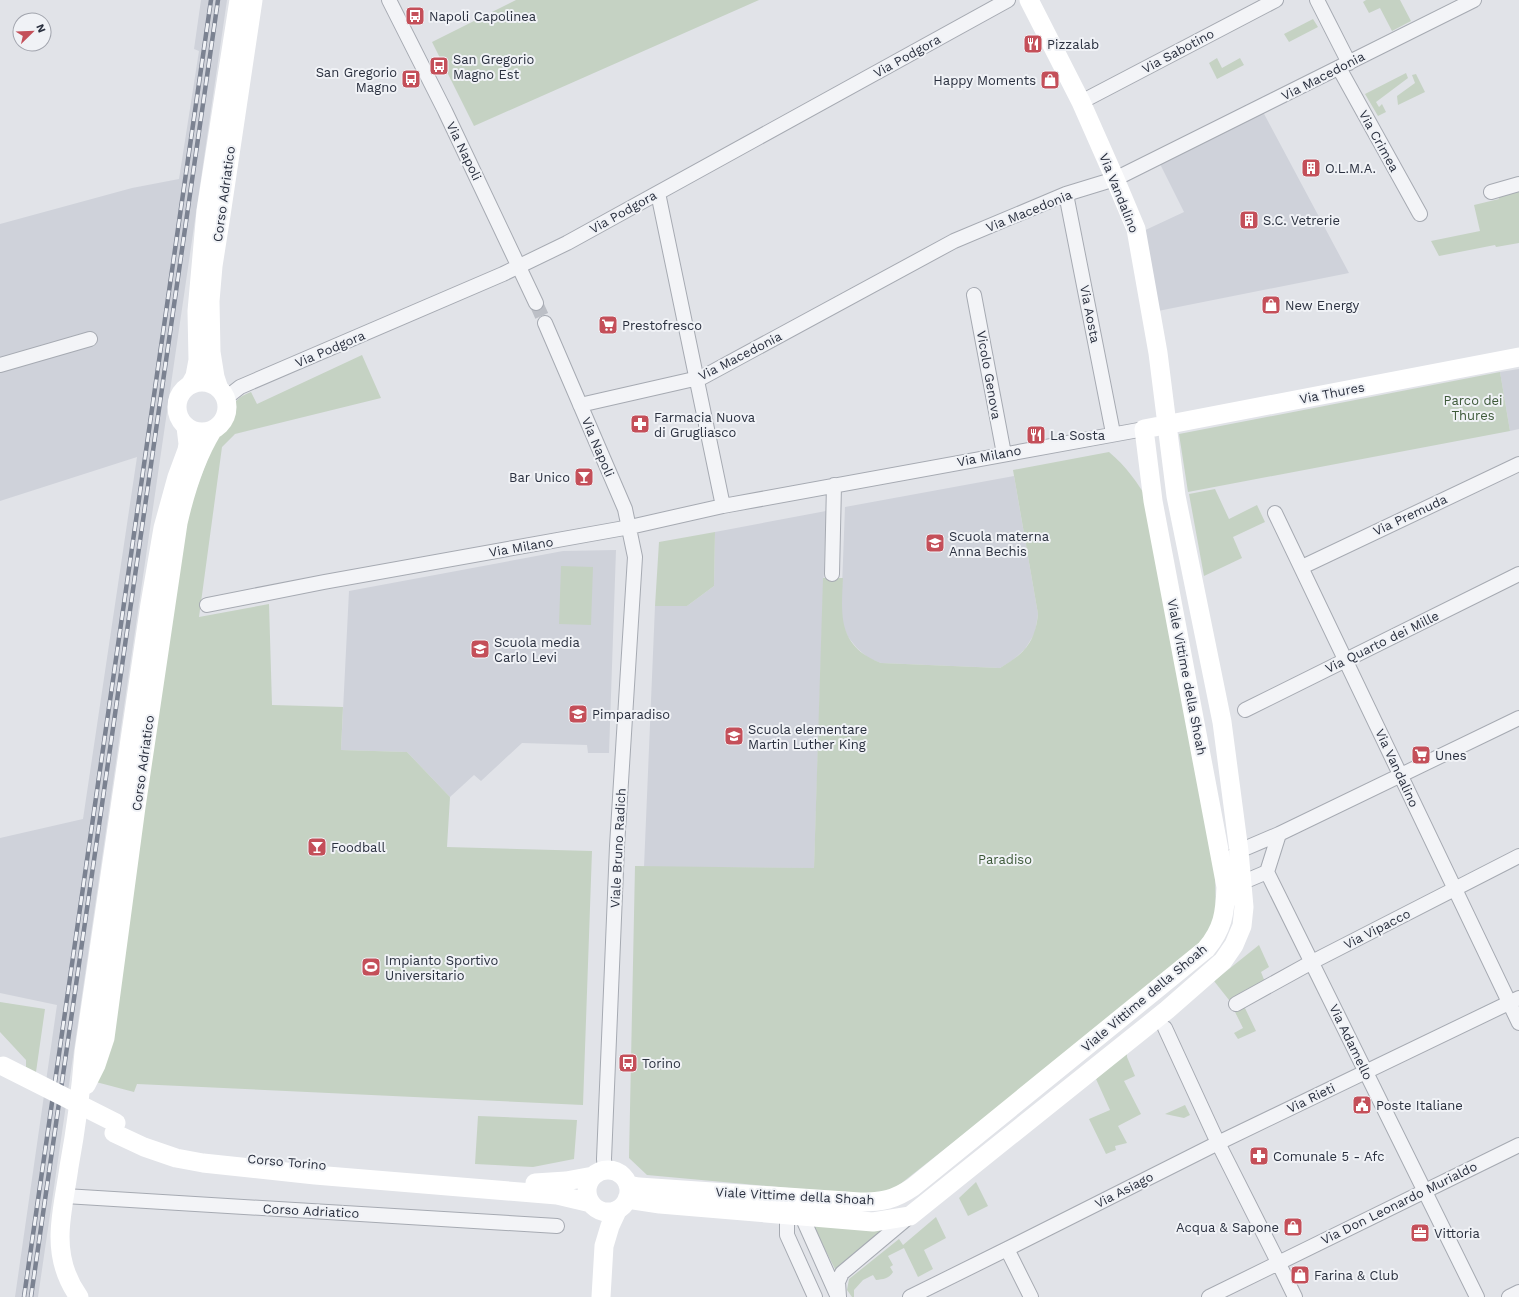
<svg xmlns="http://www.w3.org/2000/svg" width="1519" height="1297" viewBox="0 0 1519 1297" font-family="'Work Sans',sans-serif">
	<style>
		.built { fill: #cfd2da }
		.green { fill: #c5d2c3 }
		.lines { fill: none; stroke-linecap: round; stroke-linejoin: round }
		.street-tunnel { stroke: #bcbfc6; stroke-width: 14; stroke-dasharray: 14 7; stroke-linecap: butt }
		.street-casing { stroke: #a6aab2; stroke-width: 16 }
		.street { stroke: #f3f4f7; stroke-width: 14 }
		.secondary { stroke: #fff; stroke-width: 19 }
		.rail-casing { stroke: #7b8291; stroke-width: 4.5 }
		.rail { stroke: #f0f2f6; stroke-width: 3; stroke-dasharray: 9; stroke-linecap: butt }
		.secondary-bridge { stroke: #fff; stroke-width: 19 }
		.labels { text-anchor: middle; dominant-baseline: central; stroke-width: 4; stroke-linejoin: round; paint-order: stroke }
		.poi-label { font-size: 13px; fill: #2a303f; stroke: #f0f2f6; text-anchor: start }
		.street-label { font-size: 13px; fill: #2a303f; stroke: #f0f2f6 }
		.park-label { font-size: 13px; fill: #3d5939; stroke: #f0f2f6 }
	</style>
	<rect width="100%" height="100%" fill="#e1e3e8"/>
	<path class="built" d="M201 0H227L38 1297H15L57 1005 0 993V838L83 819 137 457 0 501V224L132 188 179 179 199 51 194 49Z
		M1262 110 1349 273 1153 312 1139 233 1184 212 1158 160Z
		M1519 369V429L1510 431 1500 372Z
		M1014 476 1038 614 1035 633 1025 649 1013 660 1000 668 881 663 868 658 857 648 848 637 843 625 841 614 845 507Z
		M826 511 814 868 644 867 655 606H687L714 586 715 532Z
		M616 550 609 753H588L587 745 522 743 481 781 474 775 450 797 407 752 341 750 349 591 563 551Z"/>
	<path class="green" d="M516 0H759L474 126 432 42Z
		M1366 0H1400L1411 21 1392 31 1380 8 1369 13 1363 2Z
		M1313 19 1318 27 1289 42 1284 34Z
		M1217 58 1222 68 1240 58 1244 65 1217 79 1209 63Z
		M1406 73 1408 78 1376 102 1379 107 1382 104 1386 112 1378 116 1365 94Z
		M1416 74 1425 92 1398 105 1397 96 1415 83 1412 75Z
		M1519 190V243L1496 247 1495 245 1439 256 1431 241 1480 231 1474 205 1499 199 1498 196Z
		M362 355 381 398 235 434 222 447 199 617 269 604 272 705 343 707 341 750 407 752 450 797 447 847 592 851 583 1105 137 1084 134 1092 96 1082 178 538 217 434C240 423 227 412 237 400 241 396 246 394 251 392L257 404Z
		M1500 372 1510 431 1188 492 1179 434Z
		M1109 452C1126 466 1138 483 1149 502L1215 870 1216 925 1201 947 894 1189 864 1195 647 1175 629 1158 635 866 814 868 823 578H843C841 617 838 646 881 663L1000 668C1024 654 1035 643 1038 614L1013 470Z
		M1215 489 1229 519 1257 505 1265 522 1233 537 1242 558 1204 576 1189 494Z
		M715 532 714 586 687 606H655L659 542Z
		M561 566 593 567 591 625 559 624Z
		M1259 945 1269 967 1261 972 1265 982 1229 1000 1214 981Z
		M0 1002 45 1009 36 1072 26 1067V1060L0 1032Z
		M1244 1006 1256 1031 1238 1039 1234 1033 1243 1028 1235 1012Z
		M1127 1053V1057L1135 1076 1124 1081 1141 1114 1118 1126 1127 1143 1115 1146 1116 1150 1106 1154 1089 1119 1110 1110 1096 1079Z
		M1185 1105 1190 1115 1184 1118 1165 1114Z
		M478 1116 577 1120 574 1159 533 1167 475 1164Z
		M976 1182 988 1206 968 1216 959 1198Z
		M936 1217 946 1238 924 1250 933 1269 918 1277 904 1248 888 1256 893 1265 890 1267 893 1272C889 1279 883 1279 876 1280L873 1275 863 1280 854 1290V1297H852L847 1290 849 1279 899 1239 903 1245Z
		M813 1226 888 1227 836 1271Z"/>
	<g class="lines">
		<path class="street-tunnel" d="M536 303 545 323"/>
		<defs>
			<path id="street" d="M389 0 445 111 536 303
				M1317 0 1349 63
				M1339 68 1420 214
				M1081 102 1276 0
				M1491 192 1519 184
				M658 193 723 506
				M1066 194 1113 433
				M974 295 1004 454
				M545 323 625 509 635 557 617 846 604 1159 605 1170
				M0 365 90 339
				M226 398 240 387 503 274 567 243 1008 0
				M580 405 703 377 954 241 1066 194 1115 179 1474 0
				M1275 513 1519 1023
				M1302 567 1519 464
				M832 574 834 485
				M207 605 324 582 630 527 723 506 1144 429
				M1245 710 1519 574
				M1279 834 1267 872 1477 1297
				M1232 857 1239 851 1279 834 1519 718
				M1235 877 1241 883 1267 872
				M1236 1004 1312 962 1519 856
				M1165 1028 1218 1143 1278 1262 1295 1297
				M65 1196 557 1226
				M793 1207 787 1222V1235L815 1297
				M799 1210 837 1295
				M1007 1249 1031 1297
				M839 1297 838 1282 842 1273 910 1216
				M910 1297 1007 1249 1218 1143 1519 998
				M1209 1297 1519 1145
				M1509 1297 1519 1292"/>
		</defs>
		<use href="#street" class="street-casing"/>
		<use href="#street" class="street"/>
		<path class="secondary" d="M177 407a25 25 0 1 1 50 0a25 25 0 1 1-50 0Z
			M190 385 195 376 198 360 197 311 206 211 239 0
			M219 389 215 377 211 352 210 301 213 266 221 215 253 0
			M86 1085 96 1065 105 1038 136 807 178 523C185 492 195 459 212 431
			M114 1133 144 1147 176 1158 203 1163 315 1175 557 1195 591 1203
			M587 1191a21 21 0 1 1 42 0a21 21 0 1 1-42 0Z
			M535 1183 566 1181 593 1176
			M628 1185 639 1187 860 1202C882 1202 894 1200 913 1187L1206 949C1223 929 1225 913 1226 887L1153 501 1144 429 1519 357
			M627 1199 660 1204 873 1222 910 1216 1167 1010 1223 961 1234 945 1242 926 1244 907 1239 851 1222 722 1176 496 1158 353 1136 229 1115 179 1081 102 1029 0
			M79 1297C66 1279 60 1259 60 1237 60 1214 66 1190 69 1167 76 1129 81 1091 84 1052L150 604 163 528 177 477 187 450 188 444 186 427
			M601 1297 604 1246 610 1226 617 1211"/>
		<defs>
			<path id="rail" d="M24 1297 211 0
				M31 1297 218 0"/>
		</defs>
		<use href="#rail" class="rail-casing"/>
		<use href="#rail" class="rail"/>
		<path class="secondary-bridge" d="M3 1066 116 1123"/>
	</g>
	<defs>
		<symbol id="bus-square" viewBox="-11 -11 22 22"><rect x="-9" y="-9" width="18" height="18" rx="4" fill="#c44f59" stroke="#f0f2f6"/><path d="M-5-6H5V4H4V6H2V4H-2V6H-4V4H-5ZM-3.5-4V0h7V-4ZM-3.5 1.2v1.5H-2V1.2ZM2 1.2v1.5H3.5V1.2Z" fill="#fff"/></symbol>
		<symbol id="restaurant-square" viewBox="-11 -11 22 22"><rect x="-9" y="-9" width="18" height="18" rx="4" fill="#c44f59" stroke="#f0f2f6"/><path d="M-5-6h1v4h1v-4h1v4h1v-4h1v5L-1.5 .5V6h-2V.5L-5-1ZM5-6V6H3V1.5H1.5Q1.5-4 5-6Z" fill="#fff"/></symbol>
		<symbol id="shop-square" viewBox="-11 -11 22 22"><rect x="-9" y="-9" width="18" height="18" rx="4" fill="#c44f59" stroke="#f0f2f6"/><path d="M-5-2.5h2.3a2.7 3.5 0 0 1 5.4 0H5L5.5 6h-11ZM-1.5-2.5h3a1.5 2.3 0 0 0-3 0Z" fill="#fff"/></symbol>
		<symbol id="building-square" viewBox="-11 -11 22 22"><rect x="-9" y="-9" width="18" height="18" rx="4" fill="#c44f59" stroke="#f0f2f6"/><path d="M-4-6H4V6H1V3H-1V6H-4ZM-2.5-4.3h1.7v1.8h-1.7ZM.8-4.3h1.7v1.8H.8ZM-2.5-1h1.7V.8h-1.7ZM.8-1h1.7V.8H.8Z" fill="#fff"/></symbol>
		<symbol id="supermarket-square" viewBox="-11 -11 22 22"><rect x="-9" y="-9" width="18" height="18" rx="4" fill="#c44f59" stroke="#f0f2f6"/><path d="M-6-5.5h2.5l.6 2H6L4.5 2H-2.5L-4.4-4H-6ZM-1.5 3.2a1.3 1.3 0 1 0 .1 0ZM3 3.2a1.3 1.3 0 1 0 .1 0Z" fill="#fff"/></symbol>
		<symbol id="pharmacy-square" viewBox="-11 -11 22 22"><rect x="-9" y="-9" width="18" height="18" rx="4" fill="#c44f59" stroke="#f0f2f6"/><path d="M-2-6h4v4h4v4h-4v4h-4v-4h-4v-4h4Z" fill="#fff"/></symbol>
		<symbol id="bar-square" viewBox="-11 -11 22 22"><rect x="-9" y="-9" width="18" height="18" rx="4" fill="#c44f59" stroke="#f0f2f6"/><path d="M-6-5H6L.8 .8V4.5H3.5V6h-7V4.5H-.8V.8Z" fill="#fff"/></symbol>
		<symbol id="school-square" viewBox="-11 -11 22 22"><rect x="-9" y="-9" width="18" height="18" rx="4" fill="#c44f59" stroke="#f0f2f6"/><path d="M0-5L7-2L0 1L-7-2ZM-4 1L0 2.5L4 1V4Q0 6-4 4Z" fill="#fff"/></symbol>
		<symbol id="stadium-square" viewBox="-11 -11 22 22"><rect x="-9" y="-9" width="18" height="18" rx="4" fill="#c44f59" stroke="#f0f2f6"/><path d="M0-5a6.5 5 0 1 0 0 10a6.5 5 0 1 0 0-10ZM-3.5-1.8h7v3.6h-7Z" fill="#fff"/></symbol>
		<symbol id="civic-square" viewBox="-11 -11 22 22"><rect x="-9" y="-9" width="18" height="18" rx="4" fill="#c44f59" stroke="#f0f2f6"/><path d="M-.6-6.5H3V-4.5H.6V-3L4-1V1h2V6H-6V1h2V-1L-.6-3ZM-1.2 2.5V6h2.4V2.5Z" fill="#fff"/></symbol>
		<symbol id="office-square" viewBox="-11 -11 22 22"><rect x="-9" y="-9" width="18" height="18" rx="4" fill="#c44f59" stroke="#f0f2f6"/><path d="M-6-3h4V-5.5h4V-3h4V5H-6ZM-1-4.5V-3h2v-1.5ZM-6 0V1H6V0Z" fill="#fff"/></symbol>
	</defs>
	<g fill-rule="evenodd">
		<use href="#bus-square" x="404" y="5" width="22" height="22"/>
		<use href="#restaurant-square" x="1022" y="33" width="22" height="22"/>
		<use href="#bus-square" x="428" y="55" width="22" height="22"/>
		<use href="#bus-square" x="400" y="68" width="22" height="22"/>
		<use href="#shop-square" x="1039" y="69" width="22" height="22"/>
		<use href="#building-square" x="1300" y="157" width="22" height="22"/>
		<use href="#building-square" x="1238" y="209" width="22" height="22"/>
		<use href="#shop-square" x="1260" y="294" width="22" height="22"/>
		<use href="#supermarket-square" x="597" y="314" width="22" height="22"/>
		<use href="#pharmacy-square" x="629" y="413" width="22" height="22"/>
		<use href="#restaurant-square" x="1025" y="424" width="22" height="22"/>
		<use href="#bar-square" x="573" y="466" width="22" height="22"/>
		<use href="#school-square" x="924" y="532" width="22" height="22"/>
		<use href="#school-square" x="469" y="638" width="22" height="22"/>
		<use href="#school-square" x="567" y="703" width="22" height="22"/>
		<use href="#school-square" x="723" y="725" width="22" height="22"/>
		<use href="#supermarket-square" x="1410" y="744" width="22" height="22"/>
		<use href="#bar-square" x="306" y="836" width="22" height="22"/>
		<use href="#stadium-square" x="360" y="956" width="22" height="22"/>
		<use href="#bus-square" x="617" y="1052" width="22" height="22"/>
		<use href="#civic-square" x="1351" y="1094" width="22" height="22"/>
		<use href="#pharmacy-square" x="1248" y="1145" width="22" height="22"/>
		<use href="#shop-square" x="1282" y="1216" width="22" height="22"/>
		<use href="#office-square" x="1409" y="1222" width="22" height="22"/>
		<use href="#shop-square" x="1289" y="1264" width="22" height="22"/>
	</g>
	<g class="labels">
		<g class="poi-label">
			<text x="429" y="16">Napoli Capolinea</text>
			<text x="1047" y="44">Pizzalab</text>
			<text x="453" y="59">San Gregorio<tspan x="453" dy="15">Magno Est</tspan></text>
			<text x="397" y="72" text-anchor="end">San Gregorio<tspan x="397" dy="15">Magno</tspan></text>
			<text x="1036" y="80" text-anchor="end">Happy Moments</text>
			<text x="1325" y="168">O.L.M.A.</text>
			<text x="1263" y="220">S.C. Vetrerie</text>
			<text x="1285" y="305">New Energy</text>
			<text x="622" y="325">Prestofresco</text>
			<text x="654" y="417">Farmacia Nuova<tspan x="654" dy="15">di Grugliasco</tspan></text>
			<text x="1050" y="435">La Sosta</text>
			<text x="570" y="477" text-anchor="end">Bar Unico</text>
			<text x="949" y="536">Scuola materna<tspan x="949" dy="15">Anna Bechis</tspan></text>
			<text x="494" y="642">Scuola media<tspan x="494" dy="15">Carlo Levi</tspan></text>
			<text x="592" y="714">Pimparadiso</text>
			<text x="748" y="729">Scuola elementare<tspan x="748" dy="15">Martin Luther King</tspan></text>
			<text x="1435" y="755">Unes</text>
			<text x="331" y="847">Foodball</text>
			<text x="385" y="960">Impianto Sportivo<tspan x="385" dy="15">Universitario</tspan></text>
			<text x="642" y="1063">Torino</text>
			<text x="1376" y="1105">Poste Italiane</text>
			<text x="1273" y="1156">Comunale 5 - Afc</text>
			<text x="1279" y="1227" text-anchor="end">Acqua &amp; Sapone</text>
			<text x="1434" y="1233">Vittoria</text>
			<text x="1314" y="1275">Farina &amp; Club</text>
		</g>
		<g class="street-label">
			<text transform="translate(1178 51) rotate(-28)">Via Sabotino</text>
			<text transform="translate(907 56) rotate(-29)">Via Podgora</text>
			<text transform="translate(1323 76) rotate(-27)">Via Macedonia</text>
			<text transform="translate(1379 141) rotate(61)">Via Crimea</text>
			<text transform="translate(464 151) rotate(64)">Via Napoli</text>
			<text transform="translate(1119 193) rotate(68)">Via Vandalino</text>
			<text transform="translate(224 194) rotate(-82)">Corso Adriatico</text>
			<text transform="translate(1029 211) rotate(-22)">Via Macedonia</text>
			<text transform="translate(623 212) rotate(-29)">Via Podgora</text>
			<text transform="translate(1090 314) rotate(79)">Via Aosta</text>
			<text transform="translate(330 349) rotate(-23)">Via Podgora</text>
			<text transform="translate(740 356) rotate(-27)">Via Macedonia</text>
			<text transform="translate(989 375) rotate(80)">Vicolo Genova</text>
			<text transform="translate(1332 393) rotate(-11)">Via Thures</text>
			<text transform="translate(598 447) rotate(67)">Via Napoli</text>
			<text transform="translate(989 456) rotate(-11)">Via Milano</text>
			<text transform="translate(1410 515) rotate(-25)">Via Premuda</text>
			<text transform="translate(521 547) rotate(-10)">Via Milano</text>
			<text transform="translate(1382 642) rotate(-26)">Via Quarto dei Mille</text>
			<text transform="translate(1187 677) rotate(79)">Viale Vittime della Shoah</text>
			<text transform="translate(143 763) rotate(-82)">Corso Adriatico</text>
			<text transform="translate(1397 768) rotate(65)">Via Vandalino</text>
			<text transform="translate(618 848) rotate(-87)">Viale Bruno Radich</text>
			<text transform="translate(1377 929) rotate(-27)">Via Vipacco</text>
			<text transform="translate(1144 998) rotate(-40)">Viale Vittime della Shoah</text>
			<text transform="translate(1351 1042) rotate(64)">Via Adamello</text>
			<text transform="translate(1311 1098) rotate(-26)">Via Rieti</text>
			<text transform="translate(287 1162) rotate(5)">Corso Torino</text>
			<text transform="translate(1124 1190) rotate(-27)">Via Asiago</text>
			<text transform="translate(795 1196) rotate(3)">Viale Vittime della Shoah</text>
			<text transform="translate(1399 1203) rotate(-26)">Via Don Leonardo Murialdo</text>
			<text transform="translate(311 1211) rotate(3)">Corso Adriatico</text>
		</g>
		<g class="park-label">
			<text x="1473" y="400">Parco dei<tspan x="1473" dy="15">Thures</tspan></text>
			<text x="1005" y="859">Paradiso</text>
		</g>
	</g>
	<g transform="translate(32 32) rotate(67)"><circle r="19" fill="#f0f2f6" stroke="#a1a4ad"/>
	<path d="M0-3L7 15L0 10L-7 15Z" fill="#c44f59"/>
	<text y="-6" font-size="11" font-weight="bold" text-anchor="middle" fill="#2a303f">N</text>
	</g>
</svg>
